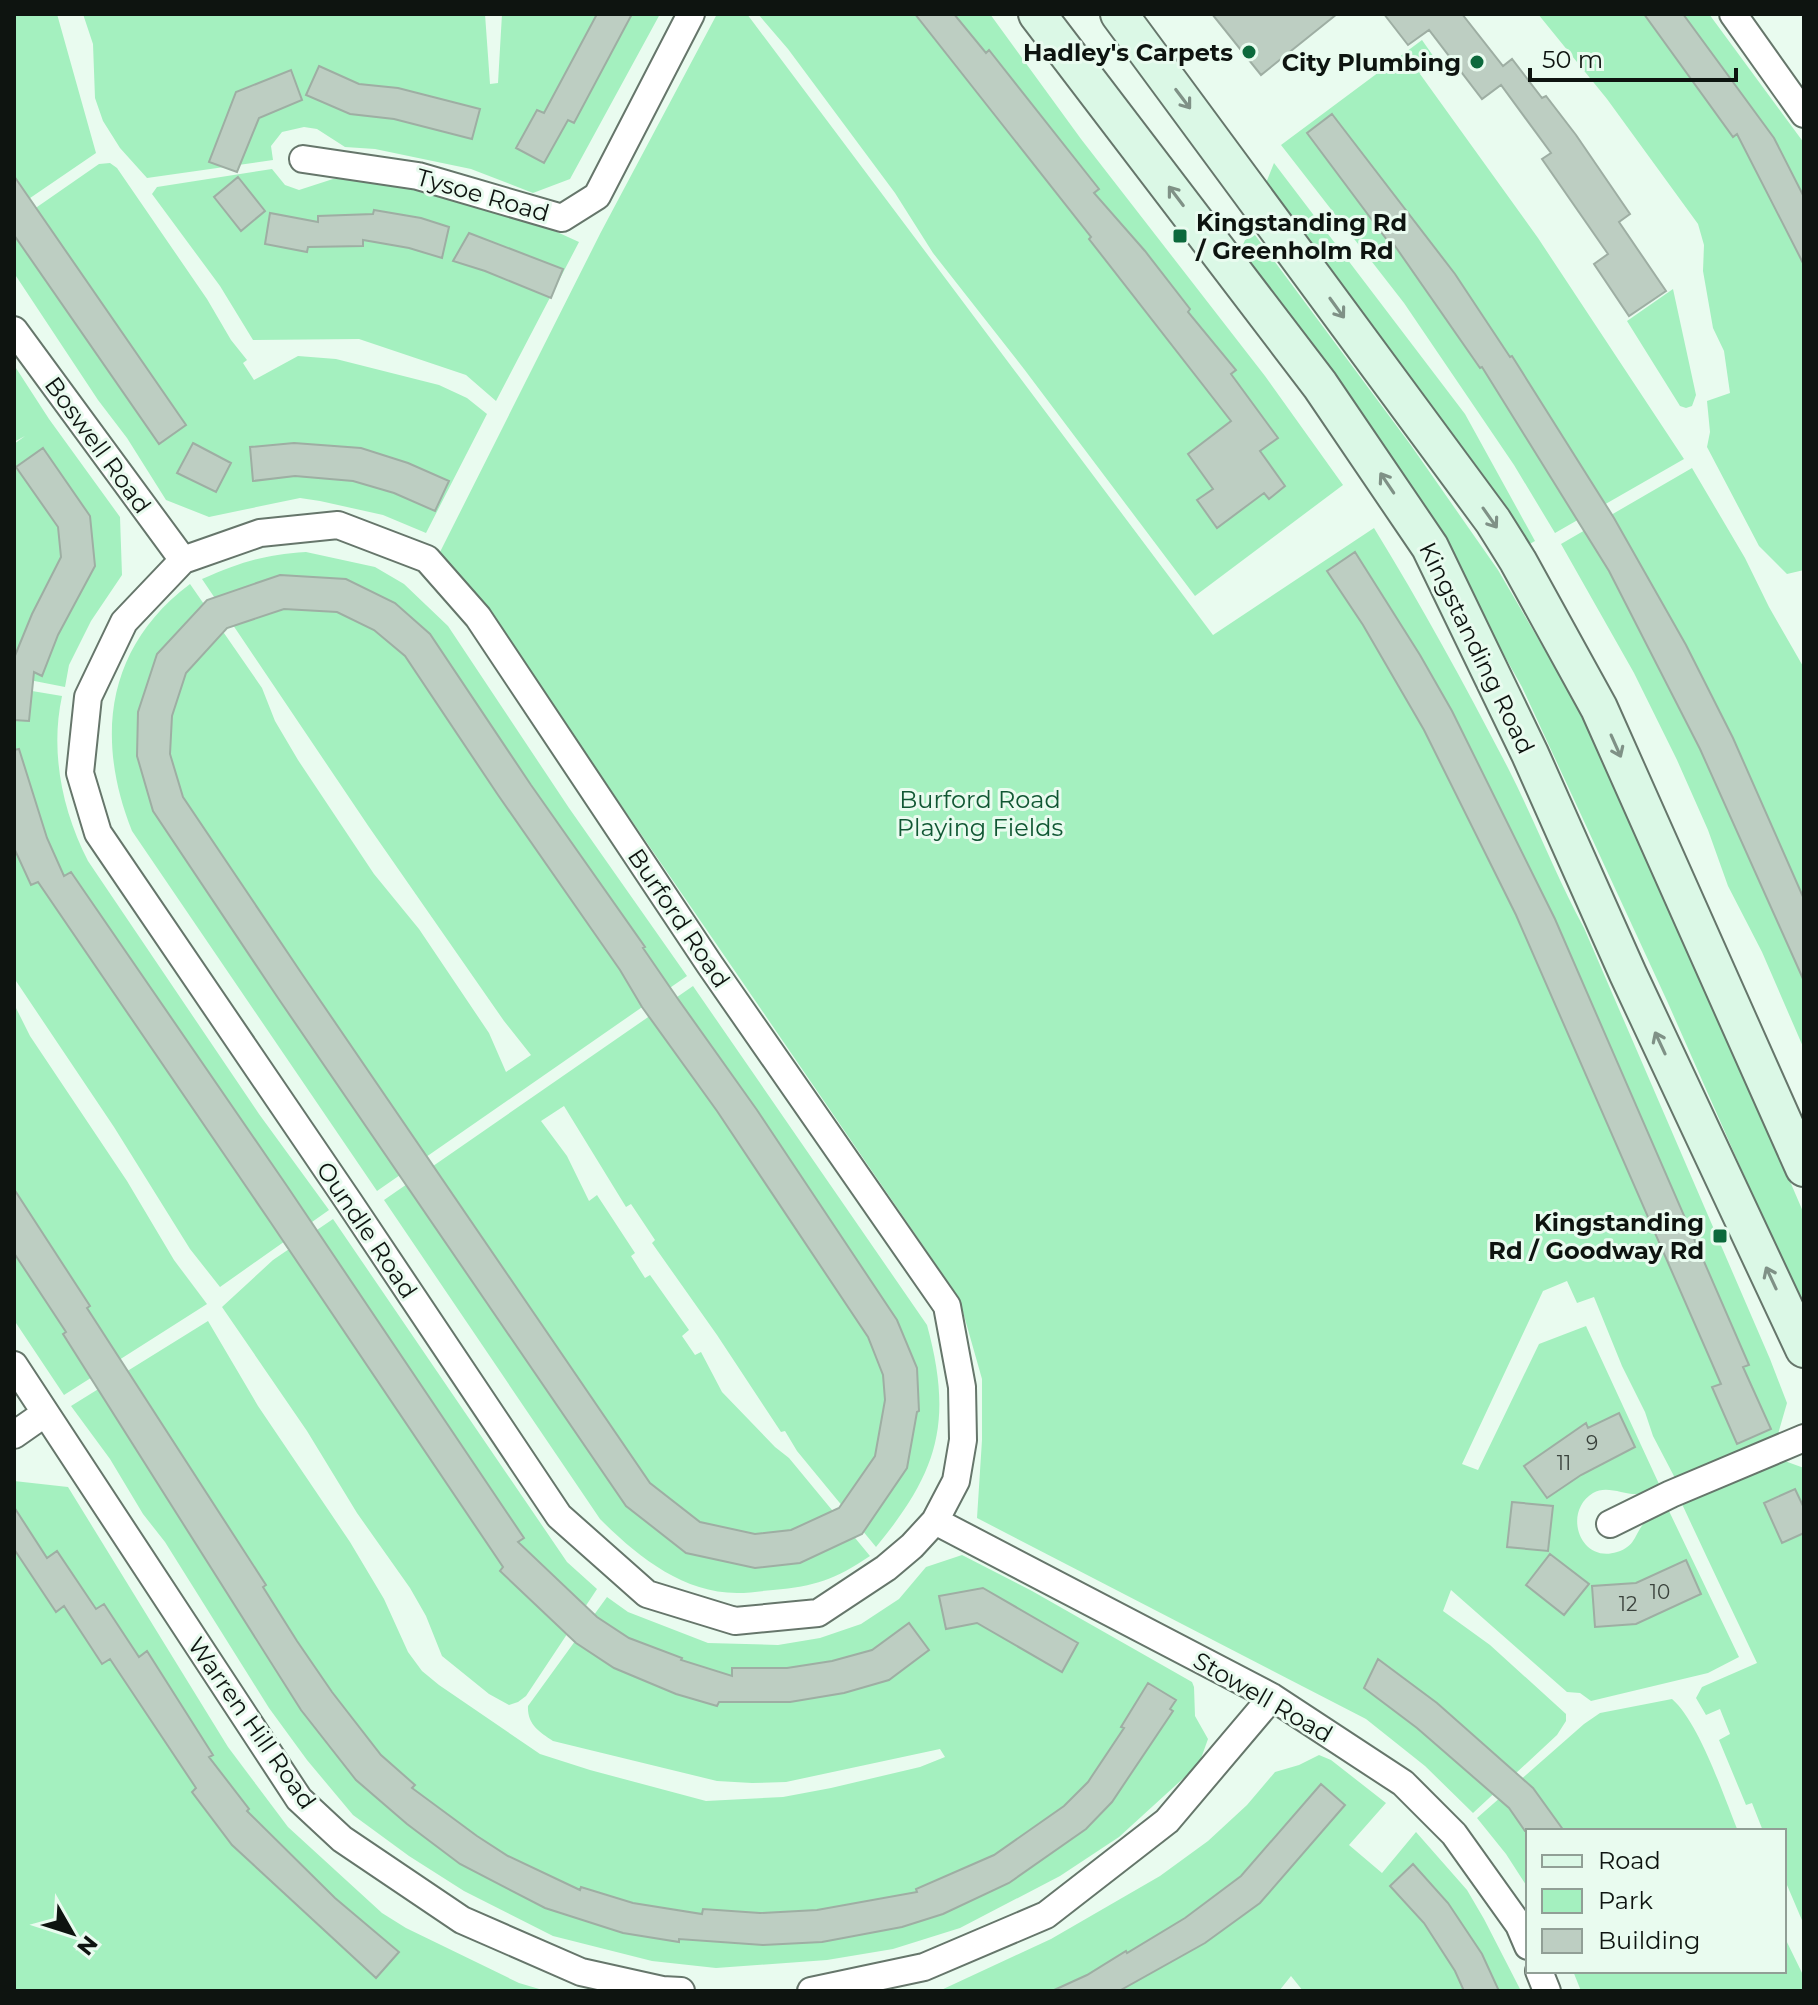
<svg xmlns="http://www.w3.org/2000/svg" width="1818" height="2005" viewBox="0 0 1818 2005" font-family="Montserrat,sans-serif">
	<style>
		.green { fill: #a4f0bf }
		.building { fill: #bdcec2; stroke: #9eaea3; stroke-width: 2; fill-rule: evenodd }
		.lines { fill: none; stroke-linecap: round; stroke-linejoin: round }
		.street-casing { stroke: #66766b; stroke-width: 30 }
		.secondary-casing { stroke: #66766b; stroke-width: 40 }
		.street { stroke: #fff; stroke-width: 26 }
		.secondary { stroke: #dbf8e6; stroke-width: 36 }
		.oneway { stroke: #7f9186 }
		.poi-dot { fill: #0c693c; stroke: #e9fbef; stroke-width: 3 }
		.labels { text-anchor: middle; dominant-baseline: central; stroke-width: 6; stroke-linejoin: round; paint-order: stroke }
		.number-label { font-size: 20px; fill: #3a423c }
		.poi-label { font-size: 24px; font-weight: bold; fill: #0e1410; stroke: #e9fbef; text-anchor: end }
		.street-label { font-size: 24px; fill: #0e1410; stroke: #e9fbef }
		.park-label { font-size: 24px; fill: #105733; stroke: #e9fbef }
	</style>
	<rect width="100%" height="100%" fill="#e9fbef"/>
	<path class="green" d="M14 14H57L96 153 14 209Z
		M83 14H485L490 84 498 83 502 14H660L570 179 533 193 471 169 375 149 345 147 317 129 304 127 282 132 271 146 273 160 147 178 120 148 103 121 95 98 93 44Z
		M717 14H747L1213 635 1374 528C1422 606 1466 687 1508 768 1535 821 1556 876 1584 928L1770 1359 1787 1403 1778 1434 1676 1480 1653 1436 1645 1412 1622 1366 1594 1297 1577 1303 1567 1281 1543 1291 1462 1464 1478 1470 1539 1344 1586 1326 1659 1484C1652 1488 1644 1494 1636 1494 1622 1494 1606 1485 1593 1493 1562 1512 1580 1564 1617 1552 1637 1546 1634 1533 1646 1521 1651 1516 1662 1513 1668 1509L1739 1657 1708 1673 1591 1701 1580 1693 1567 1692 1451 1590 1443 1611 1490 1645 1566 1714V1721L1557 1735 1473 1813 1425 1766 1366 1719 977 1518 982 1440V1379L959 1298 486 608 438 556 601 232Z
		M758 14H990L1081 139 1265 376 1343 485 1195 596 1024 369 933 253 895 193 788 49Z
		M1538 14H1709L1804 143V570L1787 574 1759 546 1707 447 1710 432 1707 401 1730 393 1724 351 1713 328 1703 271 1704 245 1698 224 1607 99Z
		M1422 40 1436 60 1420 74 1538 238 1684 459 1555 533 1514 465 1404 303 1281 145Z
		M110 163 117 168 207 299 231 340 247 360 243 363 254 380 298 356 336 359 439 385 467 398 487 414 426 533 383 515 320 501 300 498 209 517 166 500 127 438 98 400 14 273V223L99 164Z
		M1274 163 1465 414 1535 541 1526 546 1262 193Z
		M272 169 285 185 299 190 333 179H379L535 222 579 242 496 401 466 375 359 339 253 340 220 286 152 194 157 187Z
		M1255 235 1410 444 1498 570 1586 721 1681 927 1804 1214V1311L1668 1003 1522 687 1430 524 1240 252 1245 240Z
		M1673 289 1696 395 1692 406 1686 408 1680 406 1627 321Z
		M14 365 49 419 120 517 122 575 91 621 69 665 65 687 14 677V444L25 436 14 442Z
		M1692 468 1745 558 1769 607 1804 668V1049L1762 952 1728 886 1708 830 1677 760 1634 673 1561 544Z
		M306 552 375 567 404 584 448 626 569 808 687 976 377 1191 132 831C95 738 106 647 190 584L262 688 275 721 298 760 374 874 419 929 489 1033 506 1072 531 1055 504 1021 369 827 202 579C242 562 262 555 306 552Z
		M14 688 62 696C50 752 62 810 88 861L259 1114 329 1210 220 1287 190 1249 114 1127 14 978Z
		M693 986 927 1325C953 1421 939 1471 876 1547L797 1451 785 1431 781 1432 717 1335 652 1243 655 1240 631 1204 626 1207 564 1106 541 1121 567 1156 589 1201 597 1195 635 1253 631 1256 645 1278 650 1275 689 1330 682 1336 695 1355 701 1352 722 1392 775 1447 789 1458 870 1556C834 1580 816 1586 773 1590 761 1591 749 1593 737 1593 682 1593 636 1555 600 1519L384 1200Z
		M14 1004 30 1036 127 1181 174 1260 207 1304 64 1395 14 1320Z
		M333 1219 567 1562 597 1589 526 1696 518 1702 509 1705 489 1694 442 1656 426 1616 410 1588 357 1513 307 1431 222 1307 273 1260Z
		M208 1321 258 1406 350 1542 384 1599 408 1652 422 1671 439 1685 540 1754 590 1770 706 1801 783 1797 831 1788 920 1767 945 1757 940 1749 786 1782 752 1783 717 1781 553 1741C539 1732 527 1724 528 1706L607 1597 628 1612 708 1643 778 1645 820 1638 861 1624 899 1599 926 1567 962 1555 1032 1591 1192 1682 1194 1687 1195 1716 1208 1739 1199 1764 1119 1837 1060 1876 960 1928 893 1949 827 1960 716 1968 652 1961 553 1936 464 1891 409 1856 353 1815 307 1760 269 1708 165 1542 143 1514 110 1459 71 1406Z
		M1782 1460 1804 1468V1925L1784 1878V1831H1763L1752 1803 1746 1805 1719 1740 1730 1734 1720 1709 1706 1715 1696 1698 1702 1687 1757 1663C1732 1610 1707 1558 1682 1504Z
		M14 1481 68 1487 228 1747 288 1827 382 1913 406 1928 519 1983 546 1991H14Z
		M1672 1699C1699 1722 1724 1797 1738 1831H1528V1888L1506 1854 1477 1818 1584 1724 1600 1713Z
		M1319 1755 1331 1760 1386 1803 1349 1845 1382 1873 1416 1832 1467 1890 1484 1919 1521 1991H1303L1291 1976 1279 1991H939L1051 1939 1160 1876 1208 1841 1247 1805 1275 1772 1299 1765Z
		M1784 1936 1804 1977V1991H1581L1573 1971H1784Z"/>
	<path class="building" d="M597 14H632L574 123 568 120 544 163 516 148 537 110 544 113Z
		M915 14H954L986 53 989 50 1099 189 1094 193 1145 251 1190 309 1188 312 1236 370 1231 374 1278 438 1260 451 1285 486 1269 499 1264 493 1217 528 1197 500 1213 489 1188 454 1231 421 1089 239 1091 237Z
		M1212 14H1337L1261 75Z
		M1384 14H1462L1503 66 1512 59 1542 98 1546 96 1576 135 1630 214 1619 222 1666 291 1629 316 1594 264 1608 254 1542 159 1551 153 1501 85 1482 99 1429 30 1408 45Z
		M1644 14H1683L1774 138 1804 197V265L1737 134 1733 137Z
		M319 66 359 84 398 88 480 109 472 139 394 119 350 114 306 95Z
		M291 70 302 100 259 118 237 172 209 162 236 92Z
		M1332 114 1455 274 1510 357 1512 356 1614 518 1686 645 1733 738 1804 899V981L1700 749 1609 571 1482 367 1480 368 1395 246 1393 248 1307 133Z
		M14 176 186 425 159 444 14 235Z
		M238 177 265 211 241 231 214 197Z
		M374 210 421 218 449 227 442 258 409 248 363 240V246L308 247 307 252 265 244 270 213 318 222V216L373 214Z
		M469 233 563 269 551 298 485 271 453 261Z
		M193 443 231 463 216 492 177 473Z
		M294 443 361 448 408 463 449 481 435 511 394 493 353 481 295 476 253 481 250 447Z
		M43 448 90 516 95 566 58 635 42 676 34 672 29 721 14 720V658L32 614 61 557 58 527 16 467Z
		M1355 552 1420 655 1452 711 1555 919 1749 1365 1743 1367 1771 1429 1737 1444 1712 1387 1721 1384 1516 915 1424 730 1363 625 1327 571Z
		M280 575 346 579 395 603 430 634 531 785 645 947 643 948 678 999 757 1110 897 1320 917 1368 919 1411 917 1412 907 1468 862 1534 800 1563 755 1568 686 1553 626 1506 278 998 153 811 137 756 138 712 157 654 207 600ZM284 609 337 612 374 630 405 656 498 795 620 970 642 1007 717 1111 868 1337 883 1375 885 1400 875 1456 839 1508 791 1530 755 1534 700 1522 650 1483 302 974 183 797 170 754 172 716 186 673 227 628Z
		M19 749 47 838 64 876 71 872 287 1186 524 1538 518 1542 597 1617 629 1638 682 1658 681 1660 732 1676V1668H787L832 1661 872 1650 909 1623 929 1650 889 1680 844 1693 790 1702H719L717 1706 676 1694 614 1668 576 1643 500 1571 503 1567 271 1223 38 882 31 885 14 848V750Z
		M14 1189 90 1306 87 1308 266 1585 263 1587 297 1641 332 1692 381 1755 415 1785 412 1788 477 1836 508 1856 580 1890 581 1887 633 1903 702 1914 703 1909 760 1913 817 1910 917 1892 916 1889 994 1855 1064 1806 1088 1782 1124 1728 1121 1727 1148 1683 1176 1700 1170 1709 1173 1711 1112 1802 1086 1829 1009 1883 943 1914 902 1927 822 1942 763 1945 679 1939V1942L623 1933 545 1908 460 1864 407 1824 356 1780 301 1710 63 1334 66 1332 14 1253Z
		M1619 1413 1635 1447 1581 1475 1547 1498 1524 1466 1586 1423 1588 1428Z
		M1795 1489 1804 1508V1533L1782 1543 1764 1503Z
		M1512 1502 1553 1506 1548 1551 1507 1547Z
		M14 1507 47 1558 57 1551 96 1609 104 1604 139 1657 147 1651 213 1755 209 1757 249 1809 247 1811 335 1898 399 1952 376 1978 232 1845 192 1792 196 1788 110 1659 102 1664 64 1606 56 1612 14 1549Z
		M1550 1554 1589 1584 1564 1615 1526 1585Z
		M1686 1560 1701 1594 1636 1624 1595 1627 1592 1586 1636 1583Z
		M983 1588 1078 1643 1062 1672 977 1623 946 1629 939 1596Z
		M1378 1659 1437 1703 1533 1788 1564 1831H1525L1509 1808 1417 1728 1364 1688Z
		M1321 1784 1345 1805 1260 1903 1205 1943 1119 1991H1052L1087 1975 1126 1951 1127 1953 1185 1918 1241 1876Z
		M1413 1864 1448 1903 1482 1954 1499 1991H1464L1455 1971 1424 1923 1390 1886Z"/>
	<g class="lines">
		<defs>
			<path id="street" d="M1733 14 1804 114
				M303 159 418 176 562 218 597 196 691 14
				M14 330 183 560
				M338 525 427 559 478 617 710 965 947 1306 962 1387 963 1440 956 1481 935 1521 912 1546 886 1568 818 1613 735 1621 647 1594 559 1516 349 1202 98 833 80 773 88 697 124 622 183 560 260 533Z
				M14 1365 299 1799 342 1839 462 1920 581 1972 662 1990 681 1991
				M14 1435 44 1414
				M935 1521 1272 1697 1403 1783 1454 1834 1519 1925 1528 1946
				M1610 1524 1671 1494 1804 1438
				M1539 1971 1547 1991
				M811 1991 924 1967 1046 1915 1167 1821 1272 1697"/>
			<path id="secondary" d="M1037 14 1320 385 1430 547 1530 754 1628 974 1804 1349
				M1119 14 1493 521 1518 561 1599 708 1804 1168"/>
		</defs>
		<use href="#street" class="street-casing"/>
		<use href="#secondary" class="secondary-casing"/>
		<use href="#street" class="street"/>
		<use href="#secondary" class="secondary"/>
	</g>
	<defs><path id="oneway-shaft" d="M-6 0H5M1.5-3L5.5 0L1.5 3" fill="none" stroke-width="1.6" stroke-linecap="round" stroke-linejoin="round" transform="scale(2)"/></defs>
	<g class="oneway">
		<use href="#oneway-shaft" transform="translate(1183 99) rotate(53)"/>
		<use href="#oneway-shaft" transform="translate(1176 196) rotate(-127)"/>
		<use href="#oneway-shaft" transform="translate(1337 308) rotate(54)"/>
		<use href="#oneway-shaft" transform="translate(1387 483) rotate(-124)"/>
		<use href="#oneway-shaft" transform="translate(1490 518) rotate(55)"/>
		<use href="#oneway-shaft" transform="translate(1616 746) rotate(66)"/>
		<use href="#oneway-shaft" transform="translate(1660 1043) rotate(-115)"/>
		<use href="#oneway-shaft" transform="translate(1771 1278) rotate(-115)"/>
	</g>
	<g class="poi-dot">
		<circle cx="1249" cy="52" r="8"/>
		<circle cx="1477" cy="62" r="8"/>
		<rect x="1172" y="228" width="16" height="16" rx="4"/>
		<rect x="1712" y="1228" width="16" height="16" rx="4"/>
	</g>
	<g class="labels">
		<g class="number-label">
			<text x="1592" y="1443">9</text>
			<text x="1564" y="1463">11</text>
			<text x="1660" y="1592">10</text>
			<text x="1628" y="1604">12</text>
		</g>
		<g class="poi-label">
			<text x="1233" y="52">Hadley's Carpets</text>
			<text x="1461" y="62">City Plumbing</text>
			<text x="1196" y="222" text-anchor="start">Kingstanding Rd<tspan x="1196" dy="28">/ Greenholm Rd</tspan></text>
			<text x="1704" y="1222">Kingstanding<tspan x="1704" dy="28">Rd / Goodway Rd</tspan></text>
		</g>
		<g class="street-label">
			<text transform="translate(483 195) rotate(16)">Tysoe Road</text>
			<text transform="translate(98 445) rotate(54)">Boswell Road</text>
			<text transform="translate(1477 648) rotate(64)">Kingstanding Road</text>
			<text transform="translate(679 918) rotate(56)">Burford Road</text>
			<text transform="translate(367 1230) rotate(56)">Oundle Road</text>
			<text transform="translate(1263 1697) rotate(30)">Stowell Road</text>
			<text transform="translate(252 1723) rotate(55)">Warren Hill Road</text>
		</g>
		<g class="park-label">
			<text x="980" y="799">Burford Road<tspan x="980" dy="28">Playing Fields</tspan></text>
		</g>
	</g>
	<rect width="1818" height="2005" fill="none" stroke="#0e1410" stroke-width="32"/>
	<rect x="1526" y="1829" width="260" height="144" fill="#e9fbef" stroke="#919f96" stroke-width="2"/>
	<rect x="1542" y="1855" width="40" height="12" fill="#dbf8e6" stroke="#919f96" stroke-width="2"/>
	<text x="1598" y="1869" font-size="24" fill="#0e1410">Road</text>
	<rect x="1542" y="1889" width="40" height="24" fill="#a4f0bf" stroke="#919f96" stroke-width="2"/>
	<text x="1598" y="1909" font-size="24" fill="#0e1410">Park</text>
	<rect x="1542" y="1929" width="40" height="24" fill="#bdcec2" stroke="#919f96" stroke-width="2"/>
	<text x="1598" y="1949" font-size="24" fill="#0e1410">Building</text>
	<g transform="translate(72 1933) rotate(129)" stroke="#e9fbef" stroke-width="6" paint-order="stroke">
	<path d="M0-6L14 30L0 20L-14 30Z" fill="#0e1410"/>
	<text y="-12" font-size="22" font-weight="bold" text-anchor="middle" fill="#0e1410">N</text>
	</g>
	<path d="M1530 68v12h206v-12" fill="none" stroke="#0e1410" stroke-width="4"/>
	<text x="1542" y="68" font-size="24" fill="#0e1410" stroke="#e9fbef" stroke-width="6" paint-order="stroke">50 m</text>
</svg>
